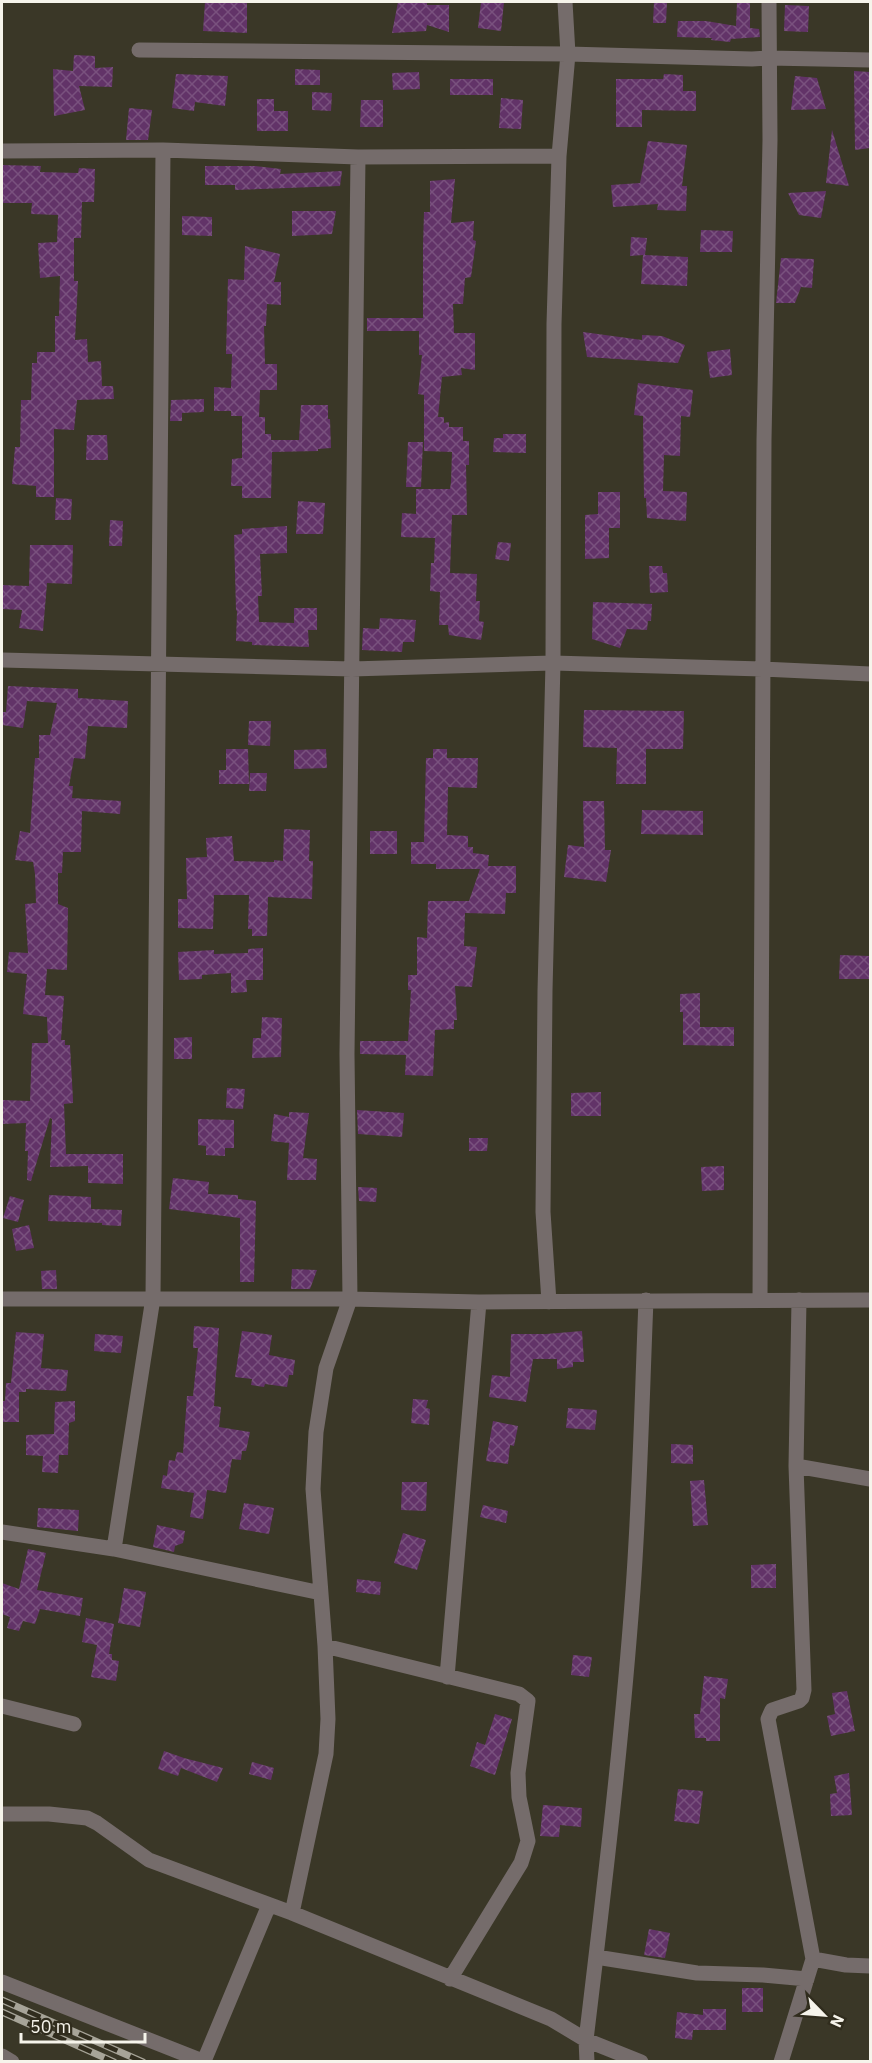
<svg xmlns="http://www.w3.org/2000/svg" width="872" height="2063" viewBox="0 0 872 2063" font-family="'IBM Plex Sans',sans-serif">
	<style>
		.building { fill: url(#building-cross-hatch) }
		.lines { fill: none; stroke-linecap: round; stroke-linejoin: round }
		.minor { stroke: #756c6b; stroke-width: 15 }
		.rail-casing { stroke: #a7a498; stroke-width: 7 }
		.rail { stroke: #302c1d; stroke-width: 4.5; stroke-dasharray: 14; stroke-linecap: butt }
	</style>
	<defs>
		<pattern id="building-cross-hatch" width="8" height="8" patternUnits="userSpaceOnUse" patternTransform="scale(1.5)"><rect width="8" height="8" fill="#623368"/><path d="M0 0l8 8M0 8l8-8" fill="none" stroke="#79517e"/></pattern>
	</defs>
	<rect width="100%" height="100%" fill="#3a3727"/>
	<path class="building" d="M205 2H247V33L203 31Z
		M398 2H427V5H449V32L427 25 426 31 392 33Z
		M481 2H504L501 31 478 28Z
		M654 2H667L666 23H653Z
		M737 2H750V28L759 29 760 37 731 39 730 42 711 40 712 38 677 37 678 21H706L736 26Z
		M785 5 809 6 808 32 784 31Z
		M74 55 95 56V68L113 67 112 87 79 86 85 110 54 116 53 69 73 71Z
		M295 69 320 70V85H295Z
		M854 71 870 72V148L855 150Z
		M419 72 420 89 393 90 392 73Z
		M176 74 228 76 225 106 195 102 194 111 172 108Z
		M664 74 683 75V91H696V111L642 110V127H616V79H663Z
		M795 76 817 78 826 109 791 110Z
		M450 79H493V95H450Z
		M312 92 332 93 331 111 312 110Z
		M501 98 523 100 521 129 499 128Z
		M257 99H274V111H288V131H257Z
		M361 100H383V127H360Z
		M129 108 152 110 148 140H126Z
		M832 130 849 186 826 183Z
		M648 141 687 145 682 186H687L686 211 657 210 658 204 613 207 611 185 640 183Z
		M2 165 41 166 40 172 78 173 79 168 95 169 94 202H82L81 238H74V281H78L75 340 87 339 88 362 101 361 102 386H113L114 399 77 400 74 430 54 429V497H36V486L12 484 15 447H20L21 400H31L32 363H37V352H55V316H59L60 276 40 278 38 243 57 242 58 215 31 214 32 203H2Z
		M205 166H255L281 169 280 174 342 171 340 186 235 190V185H205Z
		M455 179 451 223 474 221 473 240 476 241 471 277 465 278 463 304H453L454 333H475V370L461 368 462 375 442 377 438 417H444V423L449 422V427H463V441H469V465H466L467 515H452L450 573 477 574 476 601H480L479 621 484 622 481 640 449 635 448 625H439L440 592 430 591 431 563H434L435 538 401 537 402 513 416 514V489H450L451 482 452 452 424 451V395L418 394 422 355H419V331H367V318H423V246L424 212H430V181Z
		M826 191 821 218 799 215 788 193Z
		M292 211H336L332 234 292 236Z
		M182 216 212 217V236L182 235Z
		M701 230 733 231 732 252H700Z
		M631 237 647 238 645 255 688 257 687 286 641 284 643 255 630 256Z
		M245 246 280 254 274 282H281V305L267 304 266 326H264L265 364H277V390H260L259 417H265V434H271V440H299L301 405H328V419H330L331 448 318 449V451L272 452 271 498H242V486H231L232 459 242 458V416H231V411H214V387L231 388 232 354H226L228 279 244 280Z
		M781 258 814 259 812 288 801 287 795 303H776Z
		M583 332 642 340V335L662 336 685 345 678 363 587 357Z
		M730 349 732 375 710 378 707 352Z
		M638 383 693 390 690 417 681 416 680 456 664 455 663 491 687 492 686 521 647 518 646 498H644L643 416 634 415Z
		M204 399V412L182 413V421H170L171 400Z
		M503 434H526V453L493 452 494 438H503Z
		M87 435H107L108 460H86Z
		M408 442H423L421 487H406Z
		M598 492H620V528H609V558L585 559V515L598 514Z
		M56 498 72 499 71 520H55Z
		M298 501 325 503 323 534H296Z
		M110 520 123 521 122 546H109Z
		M287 526V553L260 554 262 596H258L259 622 294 623V608H317V630H308L309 647 252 645V642L236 641 237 611 236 610 234 535 242 534V529Z
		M498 542 511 543 509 561 495 559Z
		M30 545H73L72 584 47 583 43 631 19 628 22 610 2 609V585L29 586Z
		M649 566H662L663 573H667L668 592 650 593Z
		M593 602 652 604 651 621H648L647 630 627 629 620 648 592 639Z
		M380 618 416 620 414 642H403L402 652 362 650 363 628 379 629Z
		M8 686 78 689V698L128 701 127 728 88 726 85 759 74 758 69 786H73L72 798 121 801 120 814 82 811 81 852H63L62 873H58V904L68 908 67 970 47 969 45 995 64 996 61 1040H65V1045H70L73 1100V1103L64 1104 66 1154H123V1184L88 1183V1166L50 1167 52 1119 50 1118 31 1181 27 1180 28 1151H25L26 1123 2 1124V1100L30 1101 32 1043H48L47 1017 23 1014 27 974 7 972 9 952 28 953 25 904 36 903 35 874 33 862 15 860 20 831 30 833 35 758H39V735H50L57 703 27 701 23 728 2 725V712H6Z
		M584 710 684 711 683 749H646V784H616L617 748 583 747Z
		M249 721H271L270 746 248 745Z
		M226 749H248L249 784H219V770H226Z
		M326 749 327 768 294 769V750Z
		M433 749H447V758H478L477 788 448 787 447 835 468 836V847H473V853L489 855 488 866H516V893H506L505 914 465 913 464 946 477 947 472 987 455 986 457 1020H454V1029L435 1030 433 1076 405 1075 406 1055 360 1054V1041H408L411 990H408V975H417V937L427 938 428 901H469L480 869H436V864H411V842H424L426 758H433Z
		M250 773H267L266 791H249Z
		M583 801H604L605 850H611L606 882 564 877 568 845 584 847Z
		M642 810 703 811V835L641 834Z
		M284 829 310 830 309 861H313L312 899 268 897 267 936H252V929H248L249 895H214L213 929 178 928V899H187L186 858 207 857 206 838 232 836 234 861 274 862V860L283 861Z
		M370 831H397V854H370Z
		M263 948V980H246L247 992 231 993V973L202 975V979L179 980 178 952 214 950V954L248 953V949Z
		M840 955 870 956V979H839Z
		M700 993V1027H734V1046L683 1045V1012H680V994Z
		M262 1017 282 1018 281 1057 252 1058 253 1038H261Z
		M192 1037V1059H174V1038Z
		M227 1088 245 1089 243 1109 226 1108Z
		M601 1092V1116H571V1093Z
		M357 1110 404 1113 402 1137 358 1134Z
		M289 1112 309 1113 303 1158 317 1159 316 1180H287L289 1143 271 1141 274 1114 289 1117Z
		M198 1119 234 1120V1148H225V1156L206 1155V1146L198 1145Z
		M469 1138H488L487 1151H469Z
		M724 1166V1190L702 1191 701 1167Z
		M173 1178 209 1182 208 1194 238 1195V1199L256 1201 254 1282H240V1218L169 1209Z
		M358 1187 377 1188 376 1202 359 1201Z
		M49 1195 91 1197V1209L122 1210 121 1226 102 1225V1223L48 1221Z
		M10 1196 24 1200 18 1222 3 1218Z
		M29 1225 34 1248 16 1251 12 1229Z
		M292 1269 317 1270 310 1289H291Z
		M56 1270 57 1289H42L41 1271Z
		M194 1326 219 1328 214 1406 221 1407 219 1427 250 1432 246 1451H242L241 1460 232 1459 226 1493 207 1490 203 1519 190 1517 194 1493 161 1488 163 1475 167 1476 169 1460 175 1461 177 1452 183 1453 187 1396H193L198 1348H193Z
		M242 1331 272 1335 269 1355 295 1360 293 1375H289L287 1387 265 1384 264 1387 251 1385 252 1379 235 1377Z
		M582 1331 584 1362H573V1367L557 1369V1359H533L526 1402 489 1397 492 1375 510 1377 511 1334H546Z
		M16 1332 44 1334 41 1368 68 1370 66 1391 26 1389V1392H19V1422H2V1401H5L6 1383H11Z
		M95 1334 123 1336 121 1353 94 1351Z
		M413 1399 428 1400 426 1408 430 1409 429 1425 411 1423Z
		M75 1401V1421L69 1423 68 1455H59L58 1473 42 1472 43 1456 26 1455V1435L54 1434 55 1402Z
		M568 1408 597 1410 595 1430 566 1428Z
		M493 1421 518 1426 514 1446 510 1445 508 1464 486 1461Z
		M671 1444 693 1445V1464L671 1463Z
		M704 1480 708 1525 693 1526 690 1481Z
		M402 1482H427L426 1511 401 1510Z
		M244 1503 274 1508 269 1534 239 1529Z
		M483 1505 508 1511 506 1523 480 1517Z
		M38 1508 79 1510 78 1531 37 1527Z
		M157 1525 185 1531 183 1543 175 1546 174 1552 153 1547Z
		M403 1533 426 1540 417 1570 394 1563Z
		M28 1549 46 1553 37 1590 83 1598 80 1616 40 1609 35 1624 23 1621 19 1631 7 1628 10 1617 2 1614V1583L19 1589Z
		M776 1564V1588H751V1565Z
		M357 1579 381 1582 380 1595 356 1592Z
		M124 1588 146 1592 140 1627 118 1623Z
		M86 1618 114 1624 109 1654H112V1660L119 1661 116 1681 91 1677 97 1645 82 1642Z
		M573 1655 592 1657 589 1677 571 1675Z
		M704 1676 728 1679 725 1699 720 1698V1741H706V1738H695L694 1714H700Z
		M847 1691 855 1731 831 1736 827 1716 835 1714 832 1693Z
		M495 1714 512 1719 495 1775 470 1766 477 1742 485 1745Z
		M164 1751 184 1758 223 1768 217 1782 181 1768 178 1776 158 1769Z
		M252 1762 274 1768 271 1780 249 1774Z
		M849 1773 852 1815 831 1816 830 1794 837 1793 834 1776Z
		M678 1789 703 1791 699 1824 674 1821Z
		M543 1805 582 1808 581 1827 560 1825 559 1837 540 1836Z
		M649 1929 670 1933 665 1958 644 1955Z
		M742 1988H763V2012H742Z
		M703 2009H726V2030H693L692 2040 675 2038 677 2012 703 2015Z"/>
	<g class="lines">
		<path class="minor" d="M139 50 568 54 752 59 769 58 870 60
			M2 151 163 150 358 157 559 156
			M2 660 352 669 553 663 762 669 870 674
			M2 1299H350L479 1302 870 1300
			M760 1300 764 440 770 140 769 2
			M549 1302 543 1212 545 991 553 663 554 324 559 156 568 54 565 2
			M796 1466 870 1479
			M2 1532 114 1549 321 1593
			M114 1549 153 1298 163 150
			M325 1646 519 1694 528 1701 518 1773 519 1797 528 1841 521 1863 450 1979
			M447 1677 479 1302
			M2 1706 74 1724
			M2 1814H49L87 1818 97 1823 149 1860 292 1913 551 2019 586 2040 641 2062
			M292 1913 326 1754 328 1719 325 1646 313 1489 316 1432 326 1368 350 1299 347 1054 358 157
			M596 1957 697 1973 763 1975 807 1979
			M813 1959 846 1965 870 1966
			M2 1982 205 2062
			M2 2056 12 2062
			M204 2061 269 1905
			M587 2062 586 2040C604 1890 622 1741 633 1590 640 1494 642 1397 646 1300
			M781 2062 813 1959 768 1719 772 1710 799 1701 802 1698 804 1690 796 1466 799 1300"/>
		<defs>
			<path id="rail" d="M2 2000 143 2062
				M2 2012 114 2062"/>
		</defs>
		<use href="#rail" class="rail-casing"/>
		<use href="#rail" class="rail"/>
	</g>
	<rect width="872" height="2063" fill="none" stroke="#f6f4eb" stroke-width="6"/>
	<g transform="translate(824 2015) rotate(115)" stroke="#302c1d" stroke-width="4.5" paint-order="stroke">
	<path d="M0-4.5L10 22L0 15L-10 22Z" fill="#f6f4eb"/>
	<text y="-9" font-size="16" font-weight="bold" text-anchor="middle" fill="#f6f4eb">N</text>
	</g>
	<path d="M21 2033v9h124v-9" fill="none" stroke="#f6f4eb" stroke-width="3"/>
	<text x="30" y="2033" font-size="18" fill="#f6f4eb" stroke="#302c1d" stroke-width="4.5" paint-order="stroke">50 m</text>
</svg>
